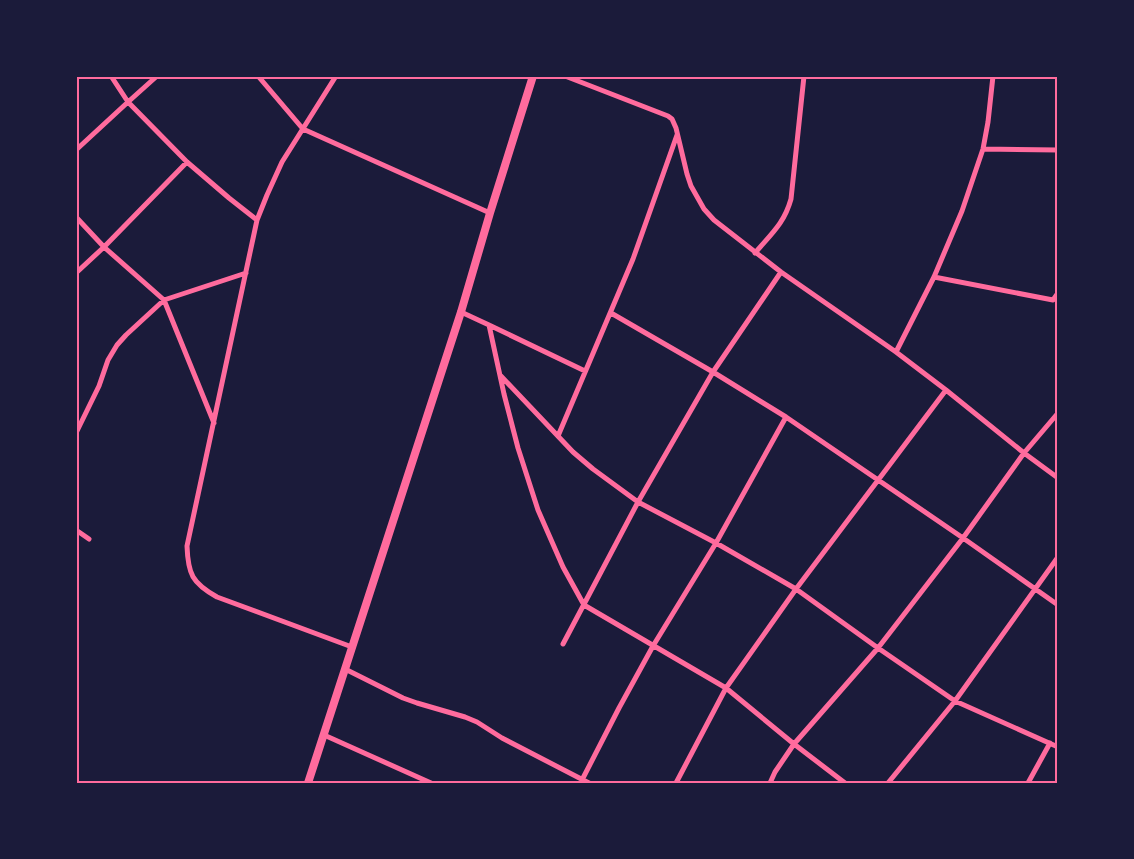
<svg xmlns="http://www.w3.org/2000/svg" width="1134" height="859" viewBox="0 0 1134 859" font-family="'DM Sans',sans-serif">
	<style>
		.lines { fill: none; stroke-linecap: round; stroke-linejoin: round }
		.minor { stroke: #ff6b9d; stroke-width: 5 }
		.trunk { stroke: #ff6b9d; stroke-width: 8 }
		.neatline { fill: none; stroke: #ff6b9d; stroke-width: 2 }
	</style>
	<rect width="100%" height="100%" fill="#1b1b3a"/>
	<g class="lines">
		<path class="minor" d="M157 76 128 102 187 162 229 198 257 220 187 546C188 574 192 583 217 597L352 647
			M258 76 303 129 490 213
			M565 76 668 116 672 119 676 128 687 174 691 186 704 209 714 220 781 272 896 352 946 390 1024 453 1058 478
			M983 149 1058 150
			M76 150 128 102 111 76
			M76 217 104 247 164 300 214 423
			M257 220 267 195 282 162 336 76
			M755 253C771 234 784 224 791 199L804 76
			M76 273 104 247 187 162
			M934 277 1053 300 1058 293
			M461 312 489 325 585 371
			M611 313 713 372 786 417 963 538 1058 605
			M489 325 504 394 518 448 538 510 563 567 584 605 726 688 794 744 845 783
			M896 352 934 277 962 211 983 149 988 122 993 76
			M500 375 573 452 593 469 638 502 716 543 796 589 878 648 955 701 1058 747
			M76 433 99 386 108 360 117 345 126 335 164 300 246 273
			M558 436 633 259 677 135
			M76 530 89 539
			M563 644 638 502 713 372 781 272
			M345 669 403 698 417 703 465 717 477 722 502 738 589 783
			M324 735 431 783
			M582 780 619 708 653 646 716 543 786 417
			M676 783 726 688 796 589 946 390
			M770 783 775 772 794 744 878 648 963 538 1024 453 1058 413
			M888 783 955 701 1058 557
			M1028 783 1050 743"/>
		<path class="trunk" d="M308 783 461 312 490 213 533 76"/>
	</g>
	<rect width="1134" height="859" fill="none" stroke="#1b1b3a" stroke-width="155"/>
	<rect x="78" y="78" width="978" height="704" class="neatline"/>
</svg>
